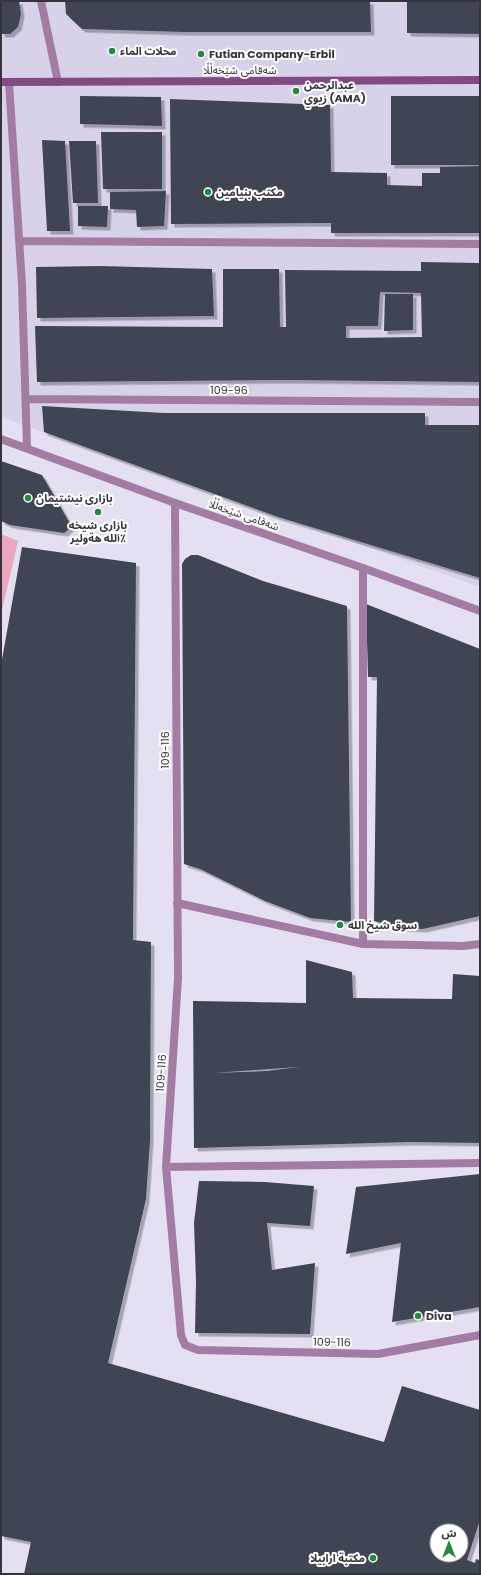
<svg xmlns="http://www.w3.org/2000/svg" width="481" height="1575" viewBox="0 0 481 1575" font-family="Poppins,'Noto Sans Arabic',sans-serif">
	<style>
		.built { fill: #d7d1ea }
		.green { fill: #eaa7bf }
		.building { fill: #3f4553; fill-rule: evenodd; filter: url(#shadow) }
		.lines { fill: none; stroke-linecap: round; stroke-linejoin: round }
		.minor { stroke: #a37ca3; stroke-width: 8 }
		.tertiary { stroke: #a37ca3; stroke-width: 8 }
		.secondary { stroke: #824983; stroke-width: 8 }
		.poi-dot { fill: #22893f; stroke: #fff; stroke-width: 1.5 }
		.labels { text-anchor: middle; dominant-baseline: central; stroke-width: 4; stroke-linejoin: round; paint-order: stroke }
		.poi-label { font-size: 11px; font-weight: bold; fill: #36343b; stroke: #fff; text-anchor: start }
		.street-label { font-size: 11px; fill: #36343b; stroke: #fff }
	</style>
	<defs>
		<filter id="shadow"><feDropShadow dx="3.5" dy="3.5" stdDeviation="0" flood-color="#0004"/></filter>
	</defs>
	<rect width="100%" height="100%" fill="#e4e0f2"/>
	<path class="built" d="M1 1H480V587L1 417Z"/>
	<path class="green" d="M1 534 18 541 1 615Z"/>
	<path class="building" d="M1 1H19L21 14 18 27 10 34H1Z
		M65 1H370L371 32H185L82 29 66 14Z
		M407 1H480V34L407 33Z
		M80 96 161 97 162 126 80 124Z
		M391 96H480V165H391Z
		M170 99 330 105 331 172 387 173V185L422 186V173H440V167L480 166V233H331V223L171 224Z
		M101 132H162V189H103Z
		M42 140 65 141 70 231H47Z
		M69 141H96L98 203H73Z
		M166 191 164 226 137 227 136 210 110 209V192Z
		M78 206H108L107 227 78 226Z
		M421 262 480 263V382L288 380 37 382 35 326 223 327V269H279L280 327H286L285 270 421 271ZM380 292 421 293 422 337 346 338V326H378Z
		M99 266 212 269 214 316 37 318 36 267Z
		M385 294H413V330L384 331Z
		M42 406 164 413H425V425H480V578L278 517 44 432Z
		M1 461 42 475 72 527 64 533 10 525 1 521Z
		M22 547 136 563 133 940 151 942 150 1140 146 1199 108 1363 384 1442 402 1386 480 1410V1520L467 1560 475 1563 476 1559 479 1560V1574H24L31 1542 1 1536V665ZM437 1531H461V1555H437Z
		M191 555H198L263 581 347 606 351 922 310 918 265 901 200 869 184 864 182 564 185 559Z
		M366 604 480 649V916L423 929 402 928 374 921 377 677H368Z
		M306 960 352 972 353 998 452 999 453 974 480 976V1143L411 1142 194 1148 193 1001 306 1003ZM299 1067 267 1071 213 1073Z
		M480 1174V1307L392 1322 401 1243 346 1254 356 1187Z
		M199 1181 265 1182 314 1186 310 1226 267 1223 272 1270 315 1263 310 1334 195 1333 196 1281 194 1223Z"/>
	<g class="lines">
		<path class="minor" d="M41 1 58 82
			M9 82 22 285 27 448
			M20 241 480 244
			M26 399 480 402
			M175 503 178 978 166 1167 181 1335 185 1345 198 1350 378 1354 480 1335
			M363 568V944
			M177 903 363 944 463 946 480 944
			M166 1167 480 1163"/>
		<path class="tertiary" d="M1 439 175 503 363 568 480 611"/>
		<path class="secondary" d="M1 82 480 80"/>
	</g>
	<g class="poi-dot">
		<circle cx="112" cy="51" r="4"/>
		<circle cx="201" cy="54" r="4"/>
		<circle cx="296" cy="91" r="4"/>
		<circle cx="208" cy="192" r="4"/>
		<circle cx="28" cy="498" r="4"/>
		<circle cx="98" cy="512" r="4"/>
		<circle cx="340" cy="925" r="4"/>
		<circle cx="418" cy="1316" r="4"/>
		<circle cx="373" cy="1558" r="4"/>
	</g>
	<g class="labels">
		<g class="poi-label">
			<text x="120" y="51">محلات الماء</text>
			<text x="209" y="54">Futian Company-Erbil</text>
			<text x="304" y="85">عبدالرحمن<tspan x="304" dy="13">زيوي (AMA)</tspan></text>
			<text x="216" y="192">مكتب بنيامين</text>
			<text x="36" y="498">بازاری نیشتیمان</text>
			<text x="98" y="525" text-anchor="middle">بازاری شیخه<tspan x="98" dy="13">الله هةولیر٪</tspan></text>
			<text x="348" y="925">سوق شيخ الله</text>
			<text x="426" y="1316">Diva</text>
			<text x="365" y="1558" text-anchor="end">مكتبة ارابيلا</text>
		</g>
		<g class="street-label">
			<text x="240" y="70">شەقامی شێخەڵڵا</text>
			<text x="229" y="390">109-96</text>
			<text transform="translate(244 515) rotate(19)">شەقامی شێخەڵڵا</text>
			<text transform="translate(165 750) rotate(-90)">109-116</text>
			<text transform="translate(161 1073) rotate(-86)">109-116</text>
			<text transform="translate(332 1342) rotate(1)">109-116</text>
		</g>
	</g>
	<rect width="481" height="1575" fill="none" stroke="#36343b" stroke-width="4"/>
	<g transform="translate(449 1543)"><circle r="19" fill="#ffffff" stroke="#afaeb1"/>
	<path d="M0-3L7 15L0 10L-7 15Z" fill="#22893f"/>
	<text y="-6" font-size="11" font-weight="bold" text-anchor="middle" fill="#36343b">ش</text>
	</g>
</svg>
